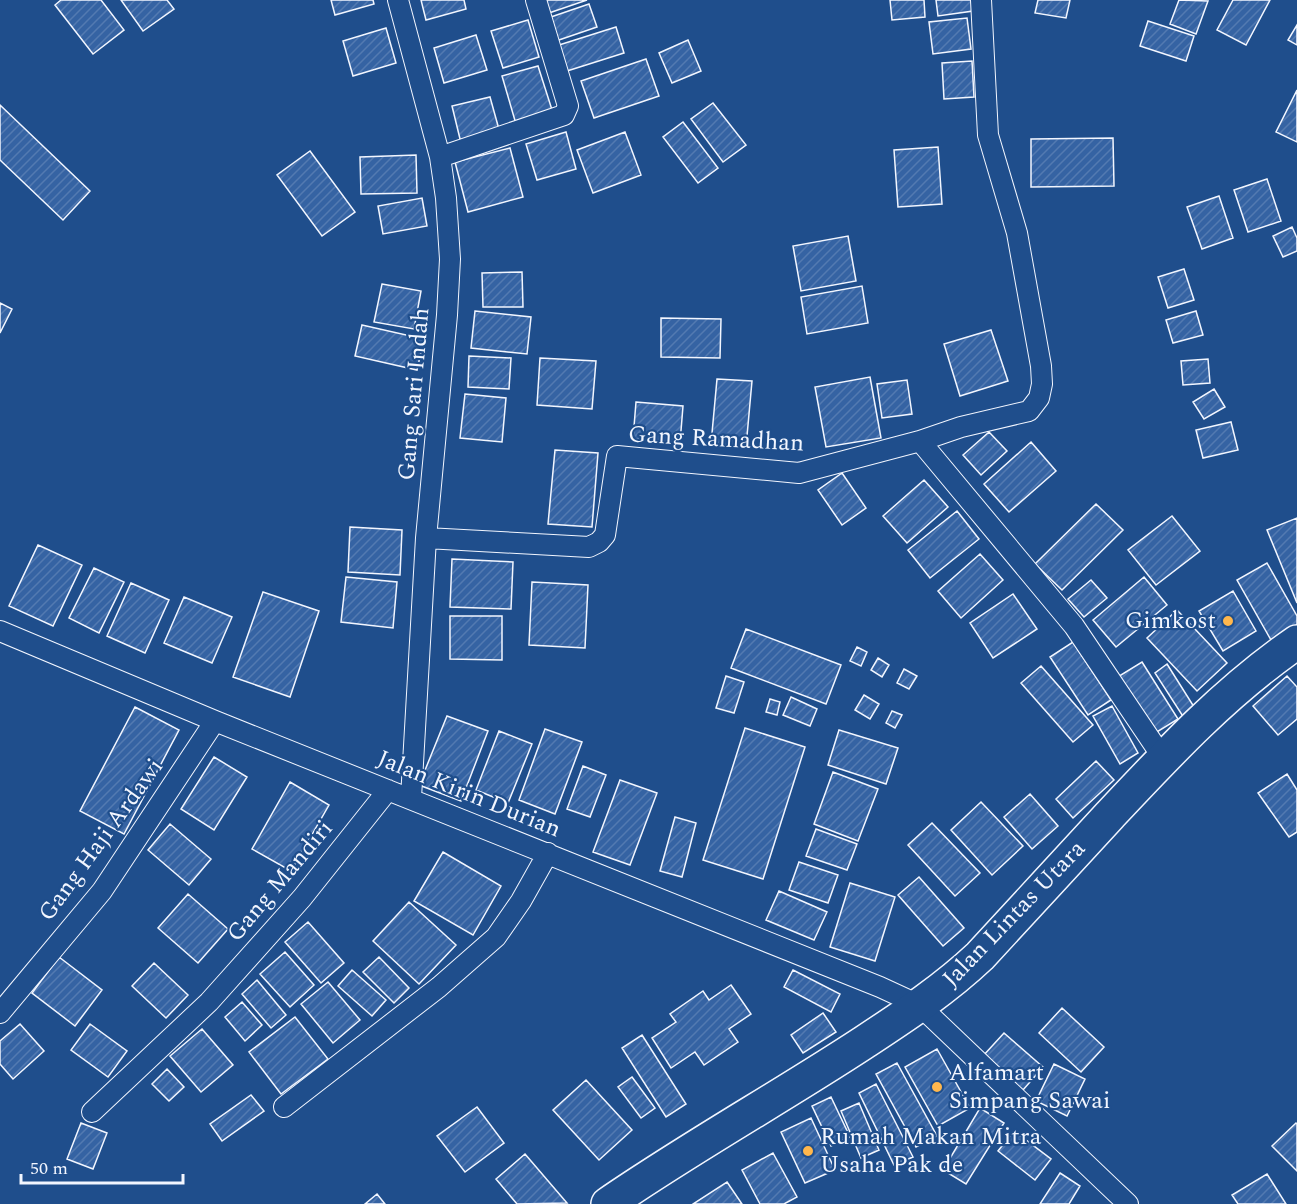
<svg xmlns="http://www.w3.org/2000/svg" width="1297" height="1204" viewBox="0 0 1297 1204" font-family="Spectral,serif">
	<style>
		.building { fill: url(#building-hatch); stroke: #f2f6ff; stroke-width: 1.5 }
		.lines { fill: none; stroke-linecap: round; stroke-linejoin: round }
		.street-casing { stroke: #f2f6ff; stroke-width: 22 }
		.highway-casing { stroke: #f2f6ff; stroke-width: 36 }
		.street { stroke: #1f4e8c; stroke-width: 20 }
		.highway { stroke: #1f4e8c; stroke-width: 33 }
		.poi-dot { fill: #ffb74d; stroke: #1f4e8c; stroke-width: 2 }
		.labels { text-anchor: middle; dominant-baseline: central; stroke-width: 4.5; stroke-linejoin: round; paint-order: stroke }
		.street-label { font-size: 24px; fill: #f2f6ff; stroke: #1f4e8c }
		.poi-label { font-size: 24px; fill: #f2f6ff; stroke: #1f4e8c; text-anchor: start }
	</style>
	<defs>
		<pattern id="building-hatch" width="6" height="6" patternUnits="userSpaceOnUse" patternTransform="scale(1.5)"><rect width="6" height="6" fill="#3563a3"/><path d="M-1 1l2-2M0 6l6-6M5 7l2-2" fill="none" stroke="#537ab1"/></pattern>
	</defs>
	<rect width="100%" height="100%" fill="#1f4e8c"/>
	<path class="building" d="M61 0H101L124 30 93 54 55 5Z
		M121 0H167L174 9 143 31Z
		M331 0H373L374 4 335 15Z
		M421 0H464L466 9 426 20Z
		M541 0H587L546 14Z
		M890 0H924L925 17 892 20Z
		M936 0H971L973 11 938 16Z
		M1038 0H1070L1066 18 1035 13Z
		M1179 0 1208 1 1196 34 1170 24Z
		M1233 0H1270L1246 45 1217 30Z
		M589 4 597 27 553 42 545 19Z
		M967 18 971 49 933 54 929 22Z
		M528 20 539 57 503 68 491 31Z
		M1148 21 1194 36 1186 61 1140 46Z
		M1297 25V45L1288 40Z
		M616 27 624 53 567 71 559 45Z
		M386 28 396 63 353 76 343 41Z
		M476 35 487 70 444 83 434 48Z
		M688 40 701 71 672 83 659 53Z
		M646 59 659 96 594 118 581 81Z
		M972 61 974 97 944 99 942 63Z
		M538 66 553 113 516 124 502 76Z
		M1297 90V142L1276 132Z
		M490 97 500 133 461 143 452 106Z
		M713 103 746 145 723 162 691 119Z
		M0 105 90 191 63 220 0 160Z
		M683 122 718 168 698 183 663 137Z
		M566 132 576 169 537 180 526 144Z
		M625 132 641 175 593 193 577 150Z
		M1113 138 1114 186 1031 187V139Z
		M938 147 942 204 898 207 894 150Z
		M510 148 523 197 468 212 455 162Z
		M310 151 355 212 322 236 277 175Z
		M416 155 417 193 361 194 360 157Z
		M1267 179 1281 221 1248 232 1234 190Z
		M1219 196 1233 238 1202 249 1187 207Z
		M422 198 427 226 383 234 378 206Z
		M1292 227 1297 238V251L1283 257 1273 236Z
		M848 236 856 281 801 291 793 246Z
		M1184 269 1194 300 1168 308 1158 277Z
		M522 272 523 307H483L482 273Z
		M382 284 421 291 414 329 374 322Z
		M862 286 868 323 807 334 801 297Z
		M0 303 12 309 0 333Z
		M475 311 531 317 527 354 471 348Z
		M1196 311 1203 335 1173 343 1166 320Z
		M661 318 721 319 720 358 661 357Z
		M362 325 424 339 417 370 355 356Z
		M991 330 1008 381 960 396 944 344Z
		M469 356 511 358 509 389 468 387Z
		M540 358 596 361 592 409 537 405Z
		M1208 359 1210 383 1183 385 1181 361Z
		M870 377 881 438 826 447 815 387Z
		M717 379 752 381 746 447 711 444Z
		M907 380 912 414 882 418 877 384Z
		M1214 389 1225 407 1204 419 1193 402Z
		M465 394 506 398 502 442 460 438Z
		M636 402 683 406 680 443 633 439Z
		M1231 422 1238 450 1203 458 1196 430Z
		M989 432 1007 451 981 475 963 455Z
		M1031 442 1056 471 1009 512 984 484Z
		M555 450 598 453 592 527 548 524Z
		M842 473 866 508 842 525 818 490Z
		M924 480 948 507 907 543 883 516Z
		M1096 504 1123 530 1062 590 1035 564Z
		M957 511 979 539 930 578 908 550Z
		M1172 516 1200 551 1156 585 1128 550Z
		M1297 518V603L1267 530Z
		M350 527 402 530 400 575 348 572Z
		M38 545 82 565 53 626 9 606Z
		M980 554 1003 580 961 618 938 591Z
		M452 559 513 562 511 609 450 607Z
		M1267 563 1297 616V625L1271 640 1237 580Z
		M94 568 124 582 99 633 69 618Z
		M346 577 397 582 393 628 341 622Z
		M1144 577 1167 605 1116 647 1093 620Z
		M1091 580 1107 598 1084 617 1068 599Z
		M532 582 588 585 585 648 529 645Z
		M131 583 169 600 145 653 107 636Z
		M1233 591 1256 631 1223 651 1199 611Z
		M263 592 319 611 290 697 233 677Z
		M1013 594 1037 629 993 658 970 623Z
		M184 597 232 617 212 663 164 643Z
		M1177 610 1227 663 1197 691 1147 638Z
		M450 616H502V660L450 659Z
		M746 629 841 665 826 704 731 668Z
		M1073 642 1111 700 1088 715 1050 657Z
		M857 647 867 652 861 666 850 661Z
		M878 658 889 665 882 677 871 670Z
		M1142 662 1178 719 1152 735 1116 678Z
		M1167 664 1196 710 1184 718 1155 673Z
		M1041 666 1093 725 1073 742 1021 683Z
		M904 669 917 676 909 689 897 683Z
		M726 676 744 682 734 713 716 708Z
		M1287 676 1297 687V719L1278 735 1253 706Z
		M864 695 879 704 870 719 855 710Z
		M791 697 817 709 810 726 783 715Z
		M770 699 780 702 777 715 766 712Z
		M1112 706 1138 753 1120 764 1093 716Z
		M135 707 179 730 124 834 80 811Z
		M892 711 902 715 895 728 886 723Z
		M447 716 488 731 461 801 419 785Z
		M745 728 805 747 763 879 703 860Z
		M545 729 582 742 555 814 519 800Z
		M839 730 898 748 886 784 828 765Z
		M499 731 532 744 508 803 476 790Z
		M214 757 247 777 214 830 181 809Z
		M1096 761 1114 780 1073 818 1056 799Z
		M583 766 606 775 590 817 567 809Z
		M833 772 878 789 858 841 814 824Z
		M1287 774 1297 790V832L1289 837 1258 793Z
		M620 780 657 793 630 865 593 852Z
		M290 782 329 805 291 871 252 849Z
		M1030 794 1058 826 1032 849 1004 817Z
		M981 802 1023 846 992 875 951 830Z
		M675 817 696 823 682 877 660 871Z
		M932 823 980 873 955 896 908 845Z
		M170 824 211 859 189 885 148 850Z
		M816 829 857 844 847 870 806 856Z
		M443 852 501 886 473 935 414 901Z
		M799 862 838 875 828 903 789 890Z
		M919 877 964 928 943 946 898 895Z
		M850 883 895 897 875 961 830 947Z
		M779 891 827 912 814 940 766 920Z
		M188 894 228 929 198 963 158 928Z
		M409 902 456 945 419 984 373 941Z
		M308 922 344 963 321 983 285 942Z
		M285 952 314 985 290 1007 260 974Z
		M59 957 102 990 75 1026 32 993Z
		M379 957 409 988 394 1003 363 972Z
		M154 963 188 995 166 1018 132 986Z
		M352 970 386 1000 372 1016 338 986Z
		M793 970 840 994 831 1012 784 987Z
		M257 980 286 1015 271 1028 242 994Z
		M328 982 360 1020 333 1043 301 1004Z
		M731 985 751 1014 729 1029 738 1042 704 1065 695 1052 671 1068 652 1038 676 1022 670 1014 703 991 709 1000Z
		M242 1002 262 1025 245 1041 225 1017Z
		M1062 1008 1104 1047 1081 1072 1039 1033Z
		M823 1013 836 1032 803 1053 791 1035Z
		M295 1017 328 1059 281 1094 249 1052Z
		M20 1024 44 1051 13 1079 0 1064V1041Z
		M90 1024 127 1051 108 1077 71 1050Z
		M202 1029 233 1065 201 1092 170 1056Z
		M1004 1033 1043 1067 1023 1090 983 1056Z
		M642 1035 686 1104 666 1117 622 1048Z
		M937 1049 970 1108 938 1126 905 1067Z
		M897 1063 937 1136 916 1147 876 1074Z
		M1054 1064 1085 1079 1067 1116 1036 1101Z
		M167 1069 184 1087 169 1101 152 1084Z
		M632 1077 655 1108 641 1118 618 1087Z
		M586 1080 632 1130 599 1160 553 1110Z
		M876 1084 913 1157 894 1165 859 1093Z
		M251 1095 264 1111 222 1141 210 1124Z
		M831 1097 850 1137 831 1146 812 1106Z
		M859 1103 879 1150 861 1158 841 1111Z
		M477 1107 504 1143 465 1172 437 1136Z
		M980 1108 1004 1123 966 1184 943 1170Z
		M811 1118 835 1170 805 1183 781 1132Z
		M81 1123 107 1133 93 1169 67 1159Z
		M1296 1123 1297 1124V1171L1272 1146Z
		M1014 1131 1051 1159 1035 1180 998 1151Z
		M773 1153 797 1197 784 1204H760L742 1170Z
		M525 1154 567 1203 517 1204 496 1179Z
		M1060 1173 1080 1186 1069 1204H1040Z
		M1267 1174 1286 1204H1238L1232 1195Z
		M727 1182 742 1204H693Z
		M377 1194 385 1204H365Z"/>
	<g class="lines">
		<defs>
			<path id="street" d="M398 0 440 157 446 198 450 259 447 315 426 538 411 798
				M440 157 564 115 568 106 536 0
				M920 441 961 427 1029 411 1039 398 1042 384 1041 366 1017 233 988 135 981 0
				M426 538 589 547 599 542 605 535 617 456 799 473 920 441 1074 626 1163 758
				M0 631 215 721 880 987 919 1005 1128 1204
				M0 1013 102 891 215 721
				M284 1107 439 987 496 937 521 901 548 853
				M92 1112 209 1002 302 898 388 790"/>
			<path id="highway" d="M608 1204C691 1147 779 1098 863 1043 904 1016 944 990 980 956 1023 909 1067 862 1110 815 1169 752 1226 691 1297 642"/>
		</defs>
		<use href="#street" class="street-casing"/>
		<use href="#highway" class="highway-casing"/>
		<use href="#street" class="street"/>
		<use href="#highway" class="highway"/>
	</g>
	<g class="poi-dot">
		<circle cx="1228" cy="621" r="6"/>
		<circle cx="937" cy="1087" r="6"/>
		<circle cx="808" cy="1151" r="6"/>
	</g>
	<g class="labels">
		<g class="street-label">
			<text transform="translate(414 394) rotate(-85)">Gang Sari Indah</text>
			<text transform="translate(716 439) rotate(3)">Gang Ramadhan</text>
			<text transform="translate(469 794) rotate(22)">Jalan Kirin Durian</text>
			<text transform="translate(101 840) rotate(-54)">Gang Haji Ardawi</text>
			<text transform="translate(280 881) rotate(-50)">Gang Mandiri</text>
			<text transform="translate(1014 914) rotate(-46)">Jalan Lintas Utara</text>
		</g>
		<g class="poi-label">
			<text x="1216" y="621" text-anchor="end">Gimkost</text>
			<text x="949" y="1073">Alfamart<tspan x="949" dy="28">Simpang Sawai</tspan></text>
			<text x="820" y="1137">Rumah Makan Mitra<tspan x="820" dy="28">Usaha Pak de</tspan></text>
		</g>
	</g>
	<path d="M21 1174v9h162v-9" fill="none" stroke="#f2f6ff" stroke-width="3"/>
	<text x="30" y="1174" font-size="18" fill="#f2f6ff" stroke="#1f4e8c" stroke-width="4.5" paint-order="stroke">50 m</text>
</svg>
